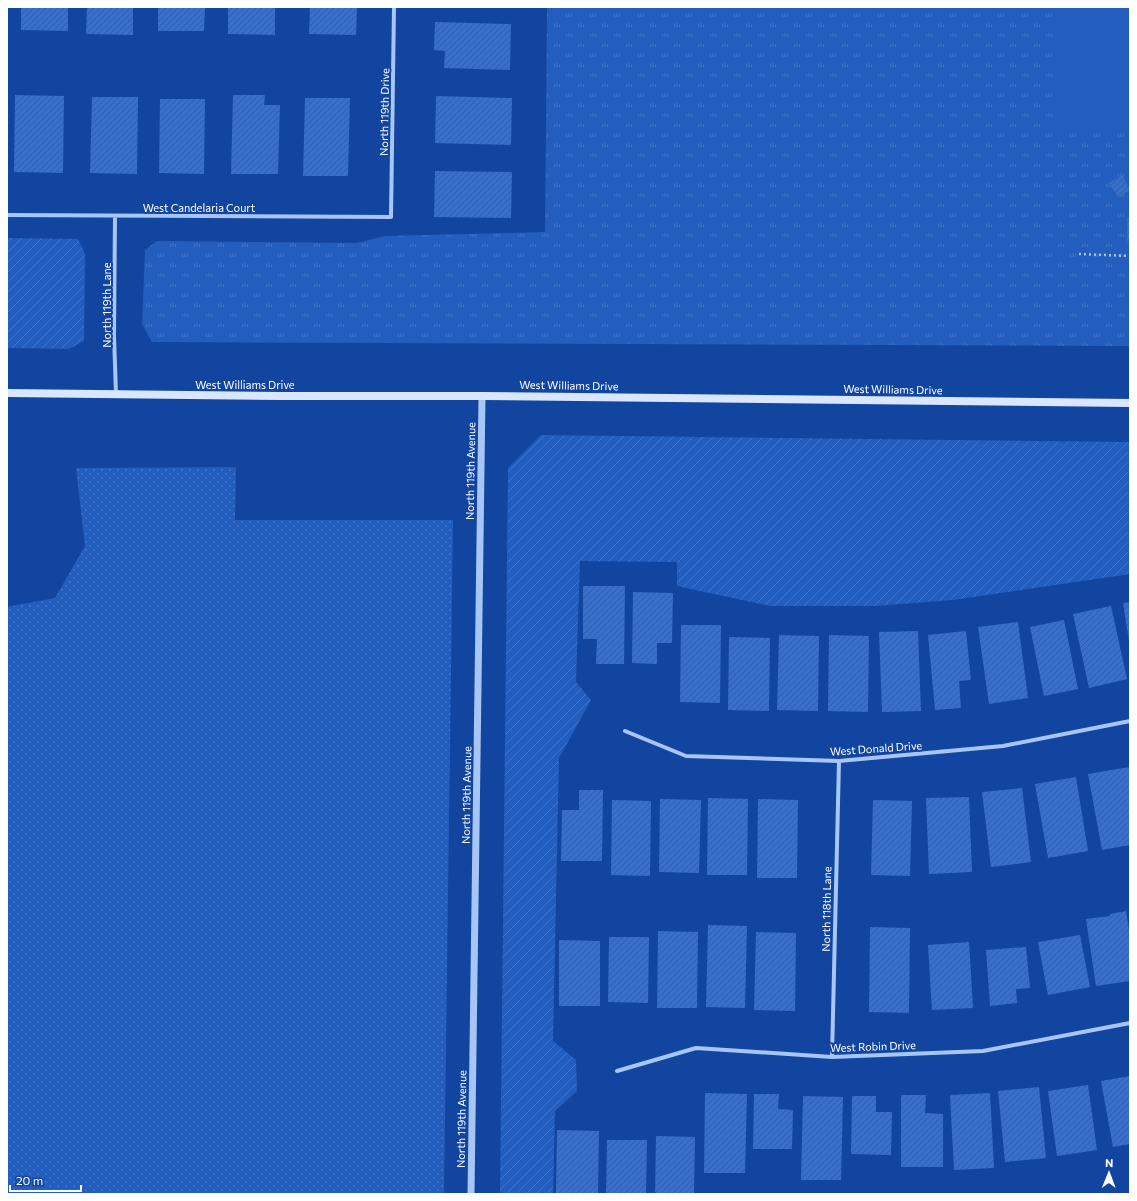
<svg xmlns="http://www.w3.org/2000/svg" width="1137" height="1201" viewBox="0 0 1137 1201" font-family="Commissioner,sans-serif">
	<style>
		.grass { fill: url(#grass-dots) }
		.park { fill: url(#park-tufts) }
		.garden { fill: url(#garden-furrows) }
		.pitch { fill: #235ebe }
		.building { fill: url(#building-hatch) }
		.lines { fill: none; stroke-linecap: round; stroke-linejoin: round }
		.path { stroke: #a8c6f5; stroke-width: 2.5; stroke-dasharray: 2 3; stroke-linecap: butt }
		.minor { stroke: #a8c6f5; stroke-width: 4 }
		.tertiary { stroke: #a8c6f5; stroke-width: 7 }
		.secondary { stroke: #d9e6fe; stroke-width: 8 }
		.labels { text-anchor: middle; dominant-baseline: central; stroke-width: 4; stroke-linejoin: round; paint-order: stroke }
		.street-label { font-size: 11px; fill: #fff; stroke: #1145a0 }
	</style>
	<defs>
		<pattern id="grass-dots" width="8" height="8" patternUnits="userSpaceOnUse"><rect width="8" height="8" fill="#235ebe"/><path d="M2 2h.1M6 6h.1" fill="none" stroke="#4476c8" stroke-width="1.8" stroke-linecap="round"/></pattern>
		<pattern id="park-tufts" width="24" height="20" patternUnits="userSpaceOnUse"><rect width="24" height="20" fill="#235ebe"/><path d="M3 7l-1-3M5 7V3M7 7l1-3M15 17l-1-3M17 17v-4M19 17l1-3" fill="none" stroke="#4476c8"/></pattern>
		<pattern id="garden-furrows" width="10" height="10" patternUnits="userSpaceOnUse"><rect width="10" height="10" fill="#235ebe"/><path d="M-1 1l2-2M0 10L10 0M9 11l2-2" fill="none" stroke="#4476c8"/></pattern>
		<pattern id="building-hatch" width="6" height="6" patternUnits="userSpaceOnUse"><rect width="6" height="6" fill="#3a6fc7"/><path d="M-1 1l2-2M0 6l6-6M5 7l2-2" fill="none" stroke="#445c83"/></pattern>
	</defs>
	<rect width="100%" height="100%" fill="#1145a0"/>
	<path class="grass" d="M236 467 235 520H453L444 1194H7V607L55 598 85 546 76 468Z"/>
	<path class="park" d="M547 7H1130V346L152 342 142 324 145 250 157 241 357 243 385 236 545 232Z"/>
	<path class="garden" d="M7 238 78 239 85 254 84 341 69 349 7 348Z
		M541 435 1130 442V574L953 600 875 606H770L677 586V562L580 561 576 682 591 700 559 758 553 1041 576 1060 577 1091 555 1111 553 1194H500L508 468Z"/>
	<path class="pitch" d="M1054 7H1130V128L1053 127Z"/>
	<path class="building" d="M21 7H68V31L21 30Z
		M87 7H133V35L86 34Z
		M158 7H205L204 31H158Z
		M228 7H275V35L228 34Z
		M310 7H357L356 35 309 34Z
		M435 22 511 24 510 70 444 68 445 51 434 50Z
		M15 95 64 96 63 173 14 172Z
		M233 95H265L264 105H280L278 174H231Z
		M436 96 512 98 511 145 435 143Z
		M92 97H138L137 174 90 173Z
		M305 98H350L348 176H303Z
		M160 99H205L204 174 159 173Z
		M435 171 512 172 511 218 434 217Z
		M1122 175 1130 190 1118 197 1109 183Z
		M1127 218H1130V242H1127Z
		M583 586H625L624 664H596L597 639H583Z
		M633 592 673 593 672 643H657V664L632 663Z
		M1130 602V641H1129L1123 603Z
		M1111 606 1127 679 1089 688 1073 614Z
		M1064 620 1078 689 1044 696 1030 627Z
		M1018 622 1028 698 989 704 978 627Z
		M681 625H721L720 703 680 702Z
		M918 631 921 711 882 712 879 632Z
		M966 631 971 680 959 681 961 708 935 710 928 635Z
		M779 635 819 636 818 711 777 710Z
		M829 635 869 636 868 712 828 711Z
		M729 637 770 638 769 711 728 710Z
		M1129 767 1130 773V845L1102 850 1088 774Z
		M1076 777 1088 851 1048 858 1035 784Z
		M1022 788 1031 862 991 867 982 792Z
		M579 790H603L602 861H561L562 810H579Z
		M969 797 972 872 929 874 926 798Z
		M708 798 748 799 747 875H707Z
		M660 799 701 800 699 873 659 872Z
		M758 799 798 800 797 878H757Z
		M612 800 651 801 650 876 611 875Z
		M873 800 912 801 910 876 871 875Z
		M1126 911 1130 937V981L1096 986 1086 919 1110 916V914Z
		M708 925 747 926 745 1008 706 1007Z
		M870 927 910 928 909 1013 869 1012Z
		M658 931 698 932 697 1008H657Z
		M756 932 796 933 795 1011 754 1010Z
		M1080 935 1090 987 1048 995 1038 942Z
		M609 937H649L648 1003 608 1002Z
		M559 940 600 941V1006H559Z
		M969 942 973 1008 932 1010 928 945Z
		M1026 947 1030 988 1016 989 1017 1003 990 1006 986 950Z
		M1130 1076V1144L1113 1147 1101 1081Z
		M1088 1085 1097 1150 1057 1156 1048 1091Z
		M1039 1087 1046 1158 1005 1162 998 1091Z
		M705 1093 747 1094 745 1173H704Z
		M990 1093 994 1168 954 1170 950 1095Z
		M754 1094H779L778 1109 793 1110 792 1149H753Z
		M901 1095H926L925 1113 943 1114V1167H901Z
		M803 1096 843 1097 841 1180H801Z
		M852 1096H876V1112H892L891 1155 851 1154Z
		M557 1130 599 1131 598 1194H556Z
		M656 1136 695 1137 694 1194H655Z
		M607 1140H647L646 1194H606Z"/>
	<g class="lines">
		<path class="path" d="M1079 254 1130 256"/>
		<path class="minor" d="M7 215 391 217 394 7
			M115 216 114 336 116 394
			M625 731 686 756 839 761 1003 746 1130 721
			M832 1057 839 761
			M617 1071 696 1048 832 1057 983 1051 1130 1023"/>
		<path class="tertiary" d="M471 1194 482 396"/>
		<path class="secondary" d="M7 393 281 396H482L1130 403"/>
	</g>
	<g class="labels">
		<g class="street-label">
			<text transform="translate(384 112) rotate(-89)">North 119th Drive</text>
			<text x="199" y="207">West Candelaria Court</text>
			<text transform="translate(106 305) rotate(-90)">North 119th Lane</text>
			<text x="245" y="384">West Williams Drive</text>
			<text transform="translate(569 385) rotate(1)">West Williams Drive</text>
			<text transform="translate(893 389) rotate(1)">West Williams Drive</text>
			<text transform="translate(470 471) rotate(-89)">North 119th Avenue</text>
			<text transform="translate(876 748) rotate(-4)">West Donald Drive</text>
			<text transform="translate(466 795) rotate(-89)">North 119th Avenue</text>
			<text transform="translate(826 909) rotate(-89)">North 118th Lane</text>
			<text transform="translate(873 1046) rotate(-2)">West Robin Drive</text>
			<text transform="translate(461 1119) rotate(-89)">North 119th Avenue</text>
		</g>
	</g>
	<rect width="1137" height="1201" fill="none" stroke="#ffffff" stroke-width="16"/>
	<g transform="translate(1109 1173) rotate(1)" stroke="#1145a0" stroke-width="3" paint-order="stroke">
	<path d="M0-3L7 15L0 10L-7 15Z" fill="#ffffff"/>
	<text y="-6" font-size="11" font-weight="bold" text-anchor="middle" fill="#ffffff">N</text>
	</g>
	<path d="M10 1185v6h71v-6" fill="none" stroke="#ffffff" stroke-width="2"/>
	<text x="16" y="1185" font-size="12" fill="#ffffff" stroke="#1145a0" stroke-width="3" paint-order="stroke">20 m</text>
</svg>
